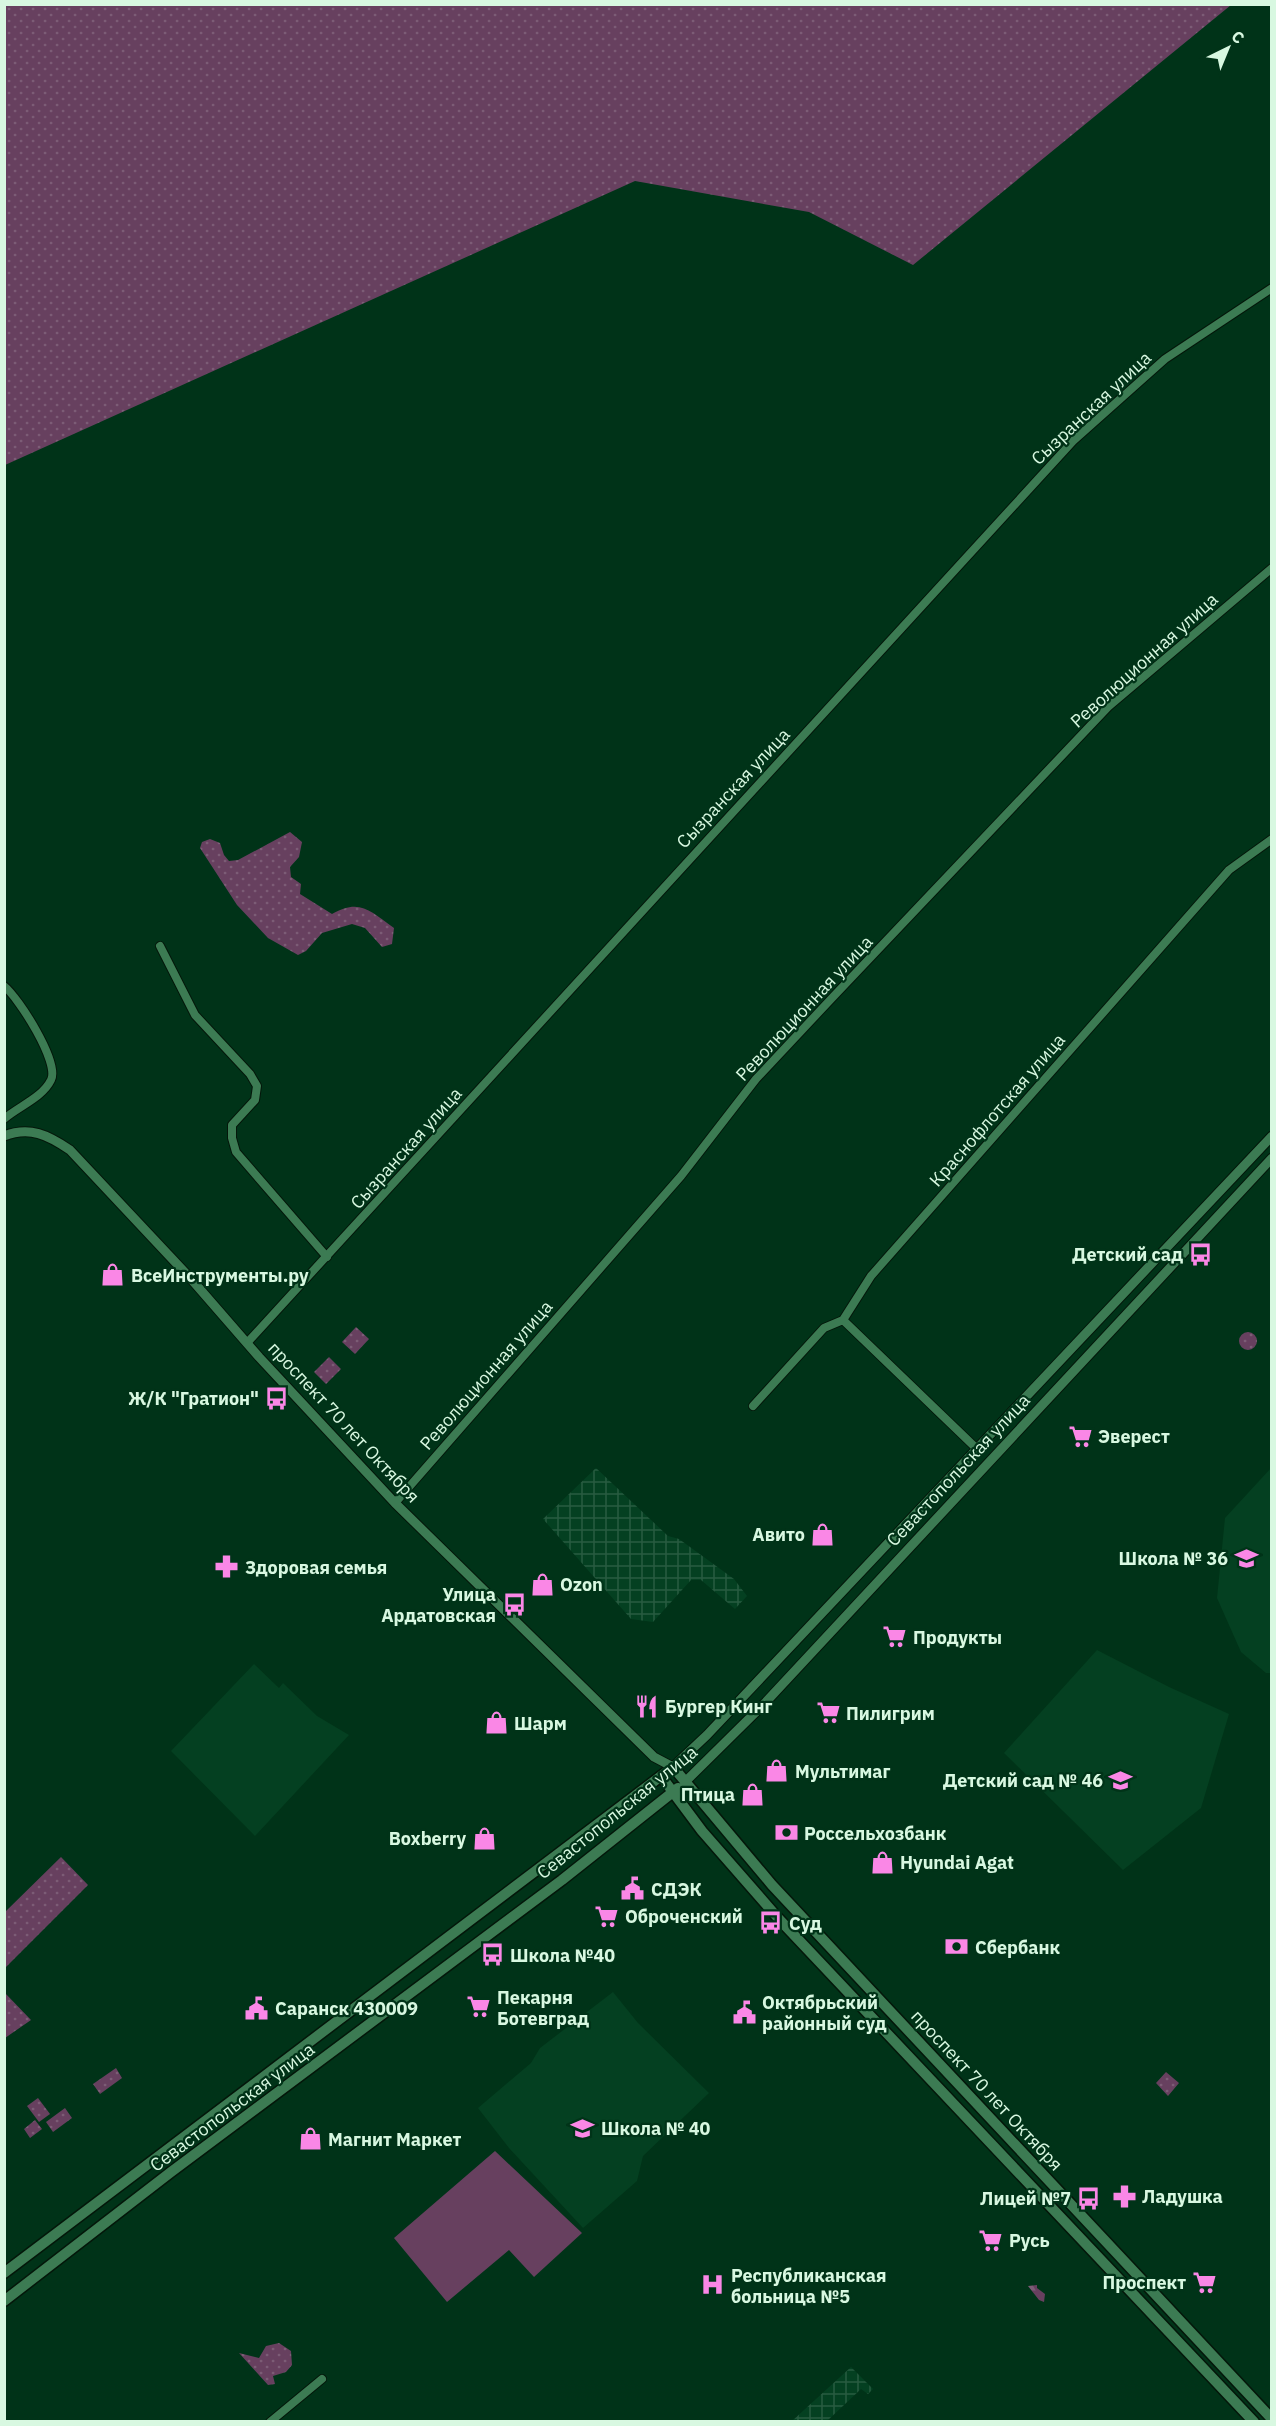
<svg xmlns="http://www.w3.org/2000/svg" width="1276" height="2426" viewBox="0 0 1276 2426" font-family="'IBM Plex Sans',sans-serif">
	<style>
		.built { fill: #044021 }
		.industrial { fill: url(#industrial-grid) }
		.green { fill: url(#green-dots) }
		.forest { fill: url(#forest-firs) }
		.pitch { fill: #67405f }
		.lines { fill: none; stroke-linecap: round; stroke-linejoin: round }
		.minor-casing { stroke: #04170a; stroke-width: 10 }
		.tertiary-casing { stroke: #04170a; stroke-width: 11 }
		.secondary-casing { stroke: #04170a; stroke-width: 13 }
		.minor { stroke: #3c7b53; stroke-width: 8 }
		.tertiary { stroke: #3c7b53; stroke-width: 9 }
		.secondary { stroke: #3c7b53; stroke-width: 10 }
		.labels { text-anchor: middle; dominant-baseline: central; stroke-width: 4.5; stroke-linejoin: round; paint-order: stroke }
		.street-label { font-size: 18px; fill: #d8f8e1; stroke: #003318 }
		.poi-label { font-size: 18px; font-weight: bold; fill: #d8f8e1; stroke: #003318; text-anchor: start }
	</style>
	<defs>
		<pattern id="industrial-grid" width="8" height="8" patternUnits="userSpaceOnUse" patternTransform="scale(1.5)"><rect width="8" height="8" fill="#044021"/><path d="M0 4h8M4 0v8" fill="none" stroke="#285c41"/></pattern>
		<pattern id="green-dots" width="8" height="8" patternUnits="userSpaceOnUse" patternTransform="scale(1.5)"><rect width="8" height="8" fill="#67405f"/><path d="M2 2h.1M6 6h.1" fill="none" stroke="#7c5c76" stroke-width="1.8" stroke-linecap="round"/></pattern>
		<pattern id="forest-firs" width="22" height="20" patternUnits="userSpaceOnUse" patternTransform="scale(1.5)"><rect width="22" height="20" fill="#67405f"/><path d="M5 1l3.5 6h-7zM16 11l3.5 6h-7z" fill="#7c5c76"/></pattern>
	</defs>
	<rect width="100%" height="100%" fill="#003318"/>
	<path class="built" d="M1271 1468V1673H1266L1241 1652 1217 1598 1225 1518Z
		M1097 1650 1169 1687 1229 1714 1201 1808 1123 1870 1004 1753Z
		M254 1664 279 1688 283 1683 317 1716 349 1735 255 1836 171 1751Z
		M613 1992 638 2023 709 2093 643 2156 637 2181 583 2228 509 2148 478 2108 531 2063 540 2048Z"/>
	<path class="industrial" d="M596 1468 668 1536 679 1539 734 1579 747 1596 735 1609 701 1580H691L653 1622 631 1619 543 1519Z
		M851 2367 873 2389 868 2394 861 2389 827 2421H792Z"/>
	<path class="green" d="M4 5 5 4 1231 5 913 265 809 212 635 181 5 465Z
		M290 832 302 842 299 857 290 867 291 877 301 884 300 894 332 914C360 898 370 911 394 928L392 944 382 947 365 928 352 924 322 933 306 951 298 955 268 938 237 905 200 848 202 842 210 839 220 843 224 855 229 861 238 860Z
		M356 1327 369 1339 355 1354 342 1342Z
		M1239 1341a9 9 0 1 1 18 0a9 9 0 1 1-18 0Z
		M329 1357 341 1369 326 1384 314 1372Z
		M61 1857 88 1885 5 1968V1912Z
		M5 1993 31 2020 5 2038H4Z
		M116 2068 122 2078 100 2094 93 2084Z
		M1166 2072 1179 2083 1168 2096 1156 2083Z
		M38 2098 50 2114 39 2122 27 2106Z
		M65 2108 72 2118 53 2132 46 2122Z
		M35 2120 42 2129 30 2138 24 2129Z
		M279 2343 291 2351 292 2365 286 2372 273 2376 275 2384 268 2385 239 2353 259 2358 266 2346Z"/>
	<path class="forest" d="M1037 2285V2288L1045 2294 1044 2302 1039 2300 1028 2286Z"/>
	<path class="pitch" d="M495 2151 582 2233 534 2277 509 2250 447 2302 394 2238Z"/>
	<g class="lines">
		<defs>
			<path id="minor" d="M160 946 195 1015 250 1074 257 1086 255 1100 232 1125V1138L236 1152 327 1257
				M4 986C19 998 60 1063 51 1080 42 1098 19 1106 4 1119
				M843 1320 976 1448
				M247 1343 1073 441 1165 359 1272 288
				M753 1406 824 1328 843 1320 871 1276 1229 870 1272 839
				M395 1503 681 1176 756 1079 832 998 1108 707 1272 568
				M270 2422 322 2379"/>
			<path id="tertiary" d="M4 1136C30 1126 48 1135 70 1150L192 1280 259 1357 395 1503 654 1757 673 1767 707 1735 1272 1136
				M685 1782 765 1703 1272 1158"/>
			<path id="secondary" d="M661 1776 702 1831 778 1918 1254 2422
				M4 2273 673 1767 772 1885 1272 2419
				M4 2301 171 2172 562 1880 678 1788"/>
		</defs>
		<use href="#minor" class="minor-casing"/>
		<use href="#tertiary" class="tertiary-casing"/>
		<use href="#secondary" class="secondary-casing"/>
		<use href="#minor" class="minor"/>
		<use href="#tertiary" class="tertiary"/>
		<use href="#secondary" class="secondary"/>
	</g>
	<defs>
		<symbol id="bus-bare" viewBox="-9 -9 18 18"><path d="M-5-6H5V4H4V6H2V4H-2V6H-4V4H-5ZM-3.5-4V0h7V-4ZM-3.5 1.2v1.5H-2V1.2ZM2 1.2v1.5H3.5V1.2Z" fill="#fa87e6" stroke="#003318" stroke-width="2.5" paint-order="stroke"/></symbol>
		<symbol id="shop-bare" viewBox="-9 -9 18 18"><path d="M-5-2.5h2.3a2.7 3.5 0 0 1 5.4 0H5L5.5 6h-11ZM-1.5-2.5h3a1.5 2.3 0 0 0-3 0Z" fill="#fa87e6" stroke="#003318" stroke-width="2.5" paint-order="stroke"/></symbol>
		<symbol id="supermarket-bare" viewBox="-9 -9 18 18"><path d="M-6-5.5h2.5l.6 2H6L4.5 2H-2.5L-4.4-4H-6ZM-1.5 3.2a1.3 1.3 0 1 0 .1 0ZM3 3.2a1.3 1.3 0 1 0 .1 0Z" fill="#fa87e6" stroke="#003318" stroke-width="2.5" paint-order="stroke"/></symbol>
		<symbol id="school-bare" viewBox="-9 -9 18 18"><path d="M0-5L7-2L0 1L-7-2ZM-4 1L0 2.5L4 1V4Q0 6-4 4Z" fill="#fa87e6" stroke="#003318" stroke-width="2.5" paint-order="stroke"/></symbol>
		<symbol id="pharmacy-bare" viewBox="-9 -9 18 18"><path d="M-2-6h4v4h4v4h-4v4h-4v-4h-4v-4h4Z" fill="#fa87e6" stroke="#003318" stroke-width="2.5" paint-order="stroke"/></symbol>
		<symbol id="restaurant-bare" viewBox="-9 -9 18 18"><path d="M-5-6h1v4h1v-4h1v4h1v-4h1v5L-1.5 .5V6h-2V.5L-5-1ZM5-6V6H3V1.5H1.5Q1.5-4 5-6Z" fill="#fa87e6" stroke="#003318" stroke-width="2.5" paint-order="stroke"/></symbol>
		<symbol id="bank-bare" viewBox="-9 -9 18 18"><path d="M-6-4H6V4H-6ZM0-2.3a2.3 2.3 0 1 0 0 4.6a2.3 2.3 0 1 0 0-4.6Z" fill="#fa87e6" stroke="#003318" stroke-width="2.5" paint-order="stroke"/></symbol>
		<symbol id="civic-bare" viewBox="-9 -9 18 18"><path d="M-.6-6.5H3V-4.5H.6V-3L4-1V1h2V6H-6V1h2V-1L-.6-3ZM-1.2 2.5V6h2.4V2.5Z" fill="#fa87e6" stroke="#003318" stroke-width="2.5" paint-order="stroke"/></symbol>
		<symbol id="hospital-bare" viewBox="-9 -9 18 18"><path d="M-5-5h3v3.5h4V-5h3V5h-3V1.5h-4V5h-3Z" fill="#fa87e6" stroke="#003318" stroke-width="2.5" paint-order="stroke"/></symbol>
	</defs>
	<g fill-rule="evenodd">
		<use href="#bus-bare" x="1184" y="1238" width="33" height="33"/>
		<use href="#shop-bare" x="96" y="1258" width="33" height="33"/>
		<use href="#bus-bare" x="260" y="1382" width="33" height="33"/>
		<use href="#supermarket-bare" x="1064" y="1420" width="33" height="33"/>
		<use href="#shop-bare" x="806" y="1518" width="33" height="33"/>
		<use href="#school-bare" x="1230" y="1542" width="33" height="33"/>
		<use href="#pharmacy-bare" x="210" y="1550" width="33" height="33"/>
		<use href="#shop-bare" x="526" y="1568" width="33" height="33"/>
		<use href="#bus-bare" x="498" y="1588" width="33" height="33"/>
		<use href="#supermarket-bare" x="878" y="1620" width="33" height="33"/>
		<use href="#restaurant-bare" x="630" y="1690" width="33" height="33"/>
		<use href="#supermarket-bare" x="812" y="1696" width="33" height="33"/>
		<use href="#shop-bare" x="480" y="1706" width="33" height="33"/>
		<use href="#shop-bare" x="760" y="1754" width="33" height="33"/>
		<use href="#school-bare" x="1104" y="1764" width="33" height="33"/>
		<use href="#shop-bare" x="736" y="1778" width="33" height="33"/>
		<use href="#bank-bare" x="770" y="1816" width="33" height="33"/>
		<use href="#shop-bare" x="468" y="1822" width="33" height="33"/>
		<use href="#shop-bare" x="866" y="1846" width="33" height="33"/>
		<use href="#civic-bare" x="616" y="1872" width="33" height="33"/>
		<use href="#supermarket-bare" x="590" y="1900" width="33" height="33"/>
		<use href="#bus-bare" x="754" y="1906" width="33" height="33"/>
		<use href="#bank-bare" x="940" y="1930" width="33" height="33"/>
		<use href="#bus-bare" x="476" y="1938" width="33" height="33"/>
		<use href="#supermarket-bare" x="462" y="1990" width="33" height="33"/>
		<use href="#civic-bare" x="240" y="1992" width="33" height="33"/>
		<use href="#civic-bare" x="728" y="1996" width="33" height="33"/>
		<use href="#school-bare" x="566" y="2112" width="33" height="33"/>
		<use href="#shop-bare" x="294" y="2122" width="33" height="33"/>
		<use href="#pharmacy-bare" x="1108" y="2180" width="33" height="33"/>
		<use href="#bus-bare" x="1072" y="2182" width="33" height="33"/>
		<use href="#supermarket-bare" x="974" y="2224" width="33" height="33"/>
		<use href="#supermarket-bare" x="1188" y="2266" width="33" height="33"/>
		<use href="#hospital-bare" x="696" y="2268" width="33" height="33"/>
	</g>
	<g class="labels">
		<g class="street-label">
			<text transform="translate(1091 408) rotate(-43)">Сызранская улица</text>
			<text transform="translate(1144 660) rotate(-42)">Революционная улица</text>
			<text transform="translate(733 788) rotate(-47)">Сызранская улица</text>
			<text transform="translate(804 1008) rotate(-47)">Революционная улица</text>
			<text transform="translate(997 1110) rotate(-49)">Краснофлотская улица</text>
			<text transform="translate(406 1148) rotate(-48)">Сызранская улица</text>
			<text transform="translate(486 1375) rotate(-49)">Революционная улица</text>
			<text transform="translate(344 1422) rotate(47)">проспект 70 лет Октября</text>
			<text transform="translate(958 1470) rotate(-47)">Севастопольская улица</text>
			<text transform="translate(617 1812) rotate(-39)">Севастопольская улица</text>
			<text transform="translate(987 2090) rotate(47)">проспект 70 лет Октября</text>
			<text transform="translate(232 2107) rotate(-37)">Севастопольская улица</text>
		</g>
		<g class="poi-label">
			<text x="1183" y="1254" text-anchor="end">Детский сад</text>
			<text x="131" y="1275">ВсеИнструменты.ру</text>
			<text x="259" y="1398" text-anchor="end">Ж/К "Гратион"</text>
			<text x="1098" y="1436">Эверест</text>
			<text x="805" y="1534" text-anchor="end">Авито</text>
			<text x="1228" y="1558" text-anchor="end">Школа № 36</text>
			<text x="245" y="1567">Здоровая семья</text>
			<text x="560" y="1584">Ozon</text>
			<text x="496" y="1594" text-anchor="end">Улица<tspan x="496" dy="21">Ардатовская</tspan></text>
			<text x="913" y="1637">Продукты</text>
			<text x="665" y="1706">Бургер Кинг</text>
			<text x="846" y="1713">Пилигрим</text>
			<text x="514" y="1723">Шарм</text>
			<text x="795" y="1771">Мультимаг</text>
			<text x="1103" y="1780" text-anchor="end">Детский сад № 46</text>
			<text x="735" y="1794" text-anchor="end">Птица</text>
			<text x="804" y="1833">Россельхозбанк</text>
			<text x="466" y="1838" text-anchor="end">Boxberry</text>
			<text x="900" y="1862">Hyundai Agat</text>
			<text x="651" y="1889">СДЭК</text>
			<text x="625" y="1916">Оброченский</text>
			<text x="789" y="1923">Суд</text>
			<text x="975" y="1947">Сбербанк</text>
			<text x="510" y="1955">Школа №40</text>
			<text x="497" y="1997">Пекарня<tspan x="497" dy="21">Ботевград</tspan></text>
			<text x="762" y="2002">Октябрьский<tspan x="762" dy="21">районный суд</tspan></text>
			<text x="275" y="2008">Саранск 430009</text>
			<text x="601" y="2128">Школа № 40</text>
			<text x="328" y="2139">Магнит Маркет</text>
			<text x="1142" y="2196">Ладушка</text>
			<text x="1071" y="2198" text-anchor="end">Лицей №7</text>
			<text x="1009" y="2240">Русь</text>
			<text x="731" y="2275">Республиканская<tspan x="731" dy="21">больница №5</tspan></text>
			<text x="1186" y="2282" text-anchor="end">Проспект</text>
		</g>
	</g>
	<rect width="1276" height="2426" fill="none" stroke="#d8f8e1" stroke-width="12"/>
	<g transform="translate(1228 48) rotate(43)" stroke="#003318" stroke-width="4.5" paint-order="stroke">
	<path d="M0-4.5L10 22L0 15L-10 22Z" fill="#d8f8e1"/>
	<text y="-9" font-size="16" font-weight="bold" text-anchor="middle" fill="#d8f8e1">С</text>
	</g>
</svg>
